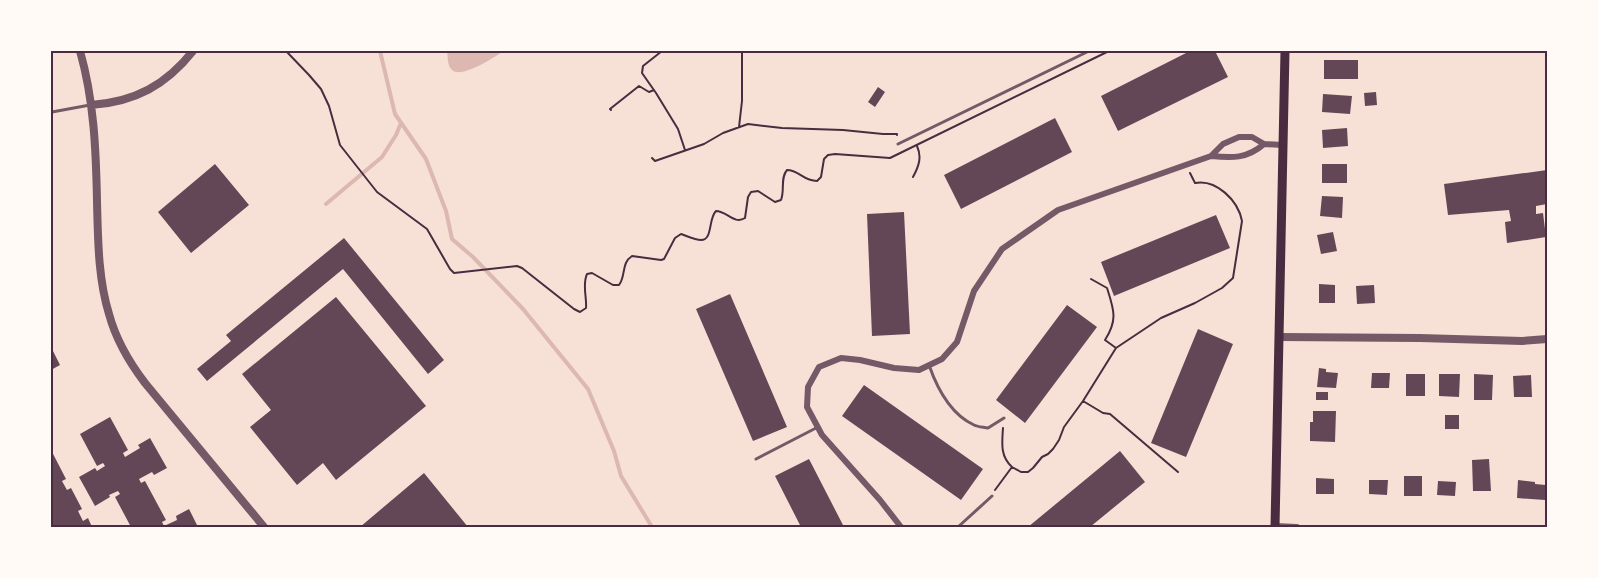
<svg xmlns="http://www.w3.org/2000/svg" width="1598" height="578" viewBox="0 0 1598 578" font-family="'DM Sans',sans-serif">
	<style>
		.water { fill: #dcb8b0 }
		.lines { fill: none; stroke-linecap: round; stroke-linejoin: round }
		.stream { stroke: #dcb8b0; stroke-width: 4 }
		.building { fill: #644757 }
		.path { stroke: #4a2c40; stroke-width: 2 }
		.service { stroke: #755966; stroke-width: 3 }
		.minor { stroke: #755966; stroke-width: 6 }
		.tertiary { stroke: #755966; stroke-width: 8 }
		.secondary { stroke: #4a2c40; stroke-width: 9 }
		.neatline { fill: none; stroke: #4a2c40; stroke-width: 2 }
	</style>
	<rect width="100%" height="100%" fill="#f7e1d7"/>
	<path class="water" d="M447 51H504C494 57 462 79 452 70 447 66 448 56 447 51Z"/>
	<g class="lines">
		<path class="stream" d="M380 51 395 114 426 159 446 211 452 239 473 257 523 309 588 389 614 451 621 476 652 527
			M326 204 382 157 396 135 401 123"/>
	</g>
	<path class="building" d="M1190 51H1215L1228 77 1118 131 1101 96Z
		M1324 60H1358V79H1324Z
		M878 87 885 92 875 107 868 102Z
		M1376 92 1377 105 1365 106 1364 93Z
		M1323 94 1352 96 1350 114 1322 112Z
		M1055 118 1072 152 961 209 944 175Z
		M1347 128 1348 146 1323 148 1322 130Z
		M215 164 249 205 191 253 158 212Z
		M1322 164H1347V183H1322Z
		M1547 170V204L1536 206V214L1543 213 1546 237 1507 243 1505 222 1511 221 1509 210 1448 215 1444 184Z
		M1322 196 1343 197 1342 218 1320 216Z
		M904 212 910 334 872 336 867 214Z
		M1216 215 1230 248 1114 296 1101 262Z
		M1333 232 1337 251 1321 254 1317 235Z
		M344 238 444 360 428 374 343 269 207 381 197 369 231 341 226 335Z
		M1319 284 1335 285V303H1319Z
		M1374 285 1375 303 1357 304 1356 286Z
		M730 294 787 427 753 441 696 309Z
		M336 297 426 406 336 480 323 463 297 485 250 427 271 410 242 374Z
		M1067 305 1097 327 1025 423 996 400Z
		M1198 329 1233 344 1186 457 1151 443Z
		M51 347 60 365 51 370Z
		M1319 368 1326 369V372L1338 373 1336 388 1317 387Z
		M1372 373H1390L1389 388H1371Z
		M1406 374H1425V396H1406Z
		M1439 374H1460L1459 397 1439 396Z
		M1474 374 1493 375 1492 400H1474Z
		M1531 375 1532 397H1514L1513 376Z
		M864 385 983 469 961 500 842 416Z
		M1316 392H1328V400H1316Z
		M1313 411H1336L1335 442 1310 441V422H1313Z
		M1445 415H1459V429H1445Z
		M110 417 128 450 123 453 125 457 140 448 138 445 150 438 167 468 154 475 152 472 139 479 141 483 145 481 166 520 162 522 164 526 177 520 176 516 189 509 198 527H131L115 497 120 494 118 491 109 495 110 497 95 506 79 477 95 468 97 471 105 466 103 463 97 466 80 434Z
		M51 450 66 479 62 481 67 490 71 488 82 509 78 511 83 521 88 518 92 527H51Z
		M1120 451 1145 482 1090 527H1028Z
		M809 459 844 527H801L775 476Z
		M1489 459 1491 491H1473L1472 460Z
		M424 473 468 527H360Z
		M1404 476H1422V496H1404Z
		M1316 478 1334 479V494H1316Z
		M1369 480H1388L1387 495 1369 494Z
		M1518 480 1535 482V484L1546 485 1545 500 1517 498Z
		M1438 481 1456 482 1455 496 1437 495Z"/>
	<g class="lines">
		<path class="path" d="M286 51 309 75 321 89 329 106 340 145 377 192 427 229 450 269 454 273 517 266 522 268 574 309 580 312 586 308C587 297 582 285 587 274L592 273 613 285H619C626 276 621 263 632 256L661 260 664 259 675 238 681 234C687 236 695 240 701 240 713 240 708 219 716 211 727 211 734 225 745 218L748 197 751 192 758 191 775 202 781 200C785 190 780 178 787 170 799 170 803 181 817 181L821 177 824 159 828 155 835 154 890 158 1109 51
			M662 51 643 66 642 73 656 93 678 129 685 150
			M611 110 610 109 639 86 649 92 654 90
			M739 127 742 101V51
			M652 158 655 161 704 144 723 133 748 124 782 128 843 130 883 134H897V135
			M913 177C919 166 922 157 917 146
			M1091 279 1107 288C1114 310 1118 320 1105 340L1116 348
			M1083 401 1103 413 1110 414 1178 472
			M1003 428C1002 443 1000 456 1012 467
			M995 490 1012 467 1021 472H1028L1033 468 1042 457 1048 454 1053 449 1059 440 1064 427 1083 401 1116 348 1161 318 1195 303 1222 288 1233 278 1242 221C1238 200 1216 179 1195 183L1190 173"/>
		<path class="service" d="M52 112 90 105
			M898 144 1089 51
			M929 365C937 388 950 414 974 425 978 427 983 427 988 428L1004 418
			M756 459 818 427
			M958 527 992 496"/>
		<path class="minor" d="M1211 156C1232 158 1247 159 1264 144
			M1275 526 1297 527
			M901 527 880 500 822 435 807 407 808 387 819 367 841 358 860 360 894 368 919 370 942 359 957 342 974 291 1002 249 1058 210 1211 156 1223 144 1239 137H1252L1264 144 1282 145"/>
		<path class="tertiary" d="M80 51C94 100 96 150 97 201 98 239 98 278 109 314 116 340 129 362 145 383L264 527
			M91 105C135 102 166 85 193 51
			M1279 337 1420 338 1522 341 1547 339"/>
		<path class="secondary" d="M1275 527 1285 51"/>
	</g>
	<rect width="1598" height="578" fill="none" stroke="#fffaf5" stroke-width="105"/>
	<rect x="52" y="52" width="1494" height="474" class="neatline"/>
</svg>
